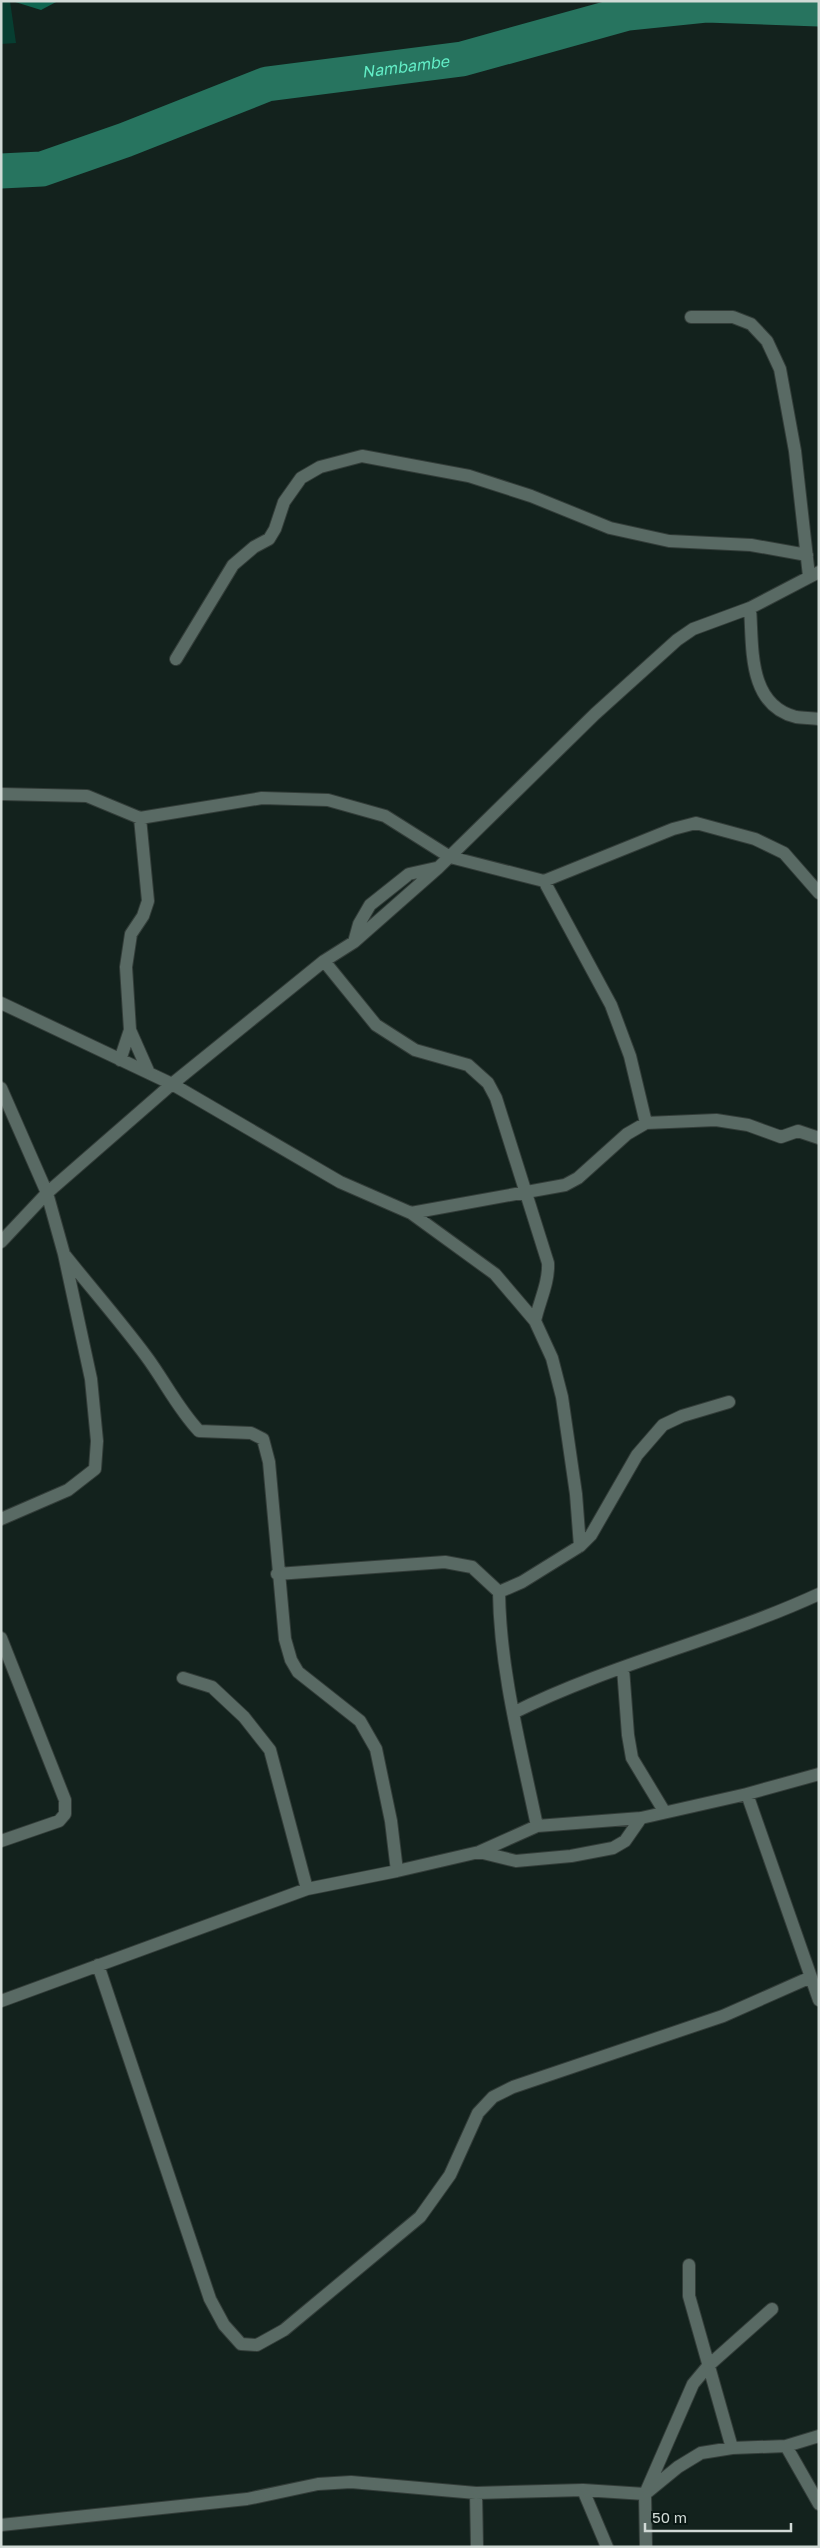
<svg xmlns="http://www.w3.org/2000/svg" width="820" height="2548" viewBox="0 0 820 2548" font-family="'Golos Text',sans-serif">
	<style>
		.green { fill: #073e31 }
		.forest { fill: #106550 }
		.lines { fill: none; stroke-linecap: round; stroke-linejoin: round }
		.river { stroke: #27745f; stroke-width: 35 }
		.street-casing { stroke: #333d39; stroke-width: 14 }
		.street { stroke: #596a64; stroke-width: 12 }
		.labels { text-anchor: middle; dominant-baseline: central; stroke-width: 4; stroke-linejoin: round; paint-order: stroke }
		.water-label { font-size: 16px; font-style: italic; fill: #63eec7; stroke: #0a1814 }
	</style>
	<rect width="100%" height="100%" fill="#13221d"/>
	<path class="green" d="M1 1H10L16 43 1 44Z"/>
	<path class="forest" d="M12 1H58L41 10Z"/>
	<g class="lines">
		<path class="river" id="s1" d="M1 171 42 169 125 140 267 84 462 59 628 13 706 5 819 9"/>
		<defs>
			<path id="street" d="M691 317H733L751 324 767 341 780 369 795 451 809 576
				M750 608C753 646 747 705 796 717 803 718 811 718 819 719
				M176 659 233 565 254 547 269 539 275 529 284 502 301 478 320 467 362 456 469 476 531 496 610 528 669 541 751 545 807 555
				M1 794 87 796 140 818 262 798 328 800 385 816 450 857 544 881 673 829 696 823 755 839 784 853 819 893
				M140 818 148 901 143 916 131 934 126 967 130 1030 149 1073
				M544 881 611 1005 630 1056 646 1123
				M354 942 359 924 370 905 409 874 436 868
				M324 961 376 1025 415 1050 468 1065 488 1083 496 1098 548 1263C549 1283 539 1302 535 1321
				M1 1003 172 1084 340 1182 411 1213 495 1274 535 1321 552 1358 562 1397 576 1494 580 1546
				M120 1060 130 1030
				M1 1088 47 1193 64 1254 91 1379 97 1441 95 1469 68 1490 1 1519
				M411 1213 565 1185 578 1178 627 1134 646 1123 716 1120 748 1125 781 1137 798 1131 819 1138
				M1 1242 47 1193 172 1084 324 961 354 942 438 868 595 714 677 640 693 629 750 608 819 572
				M64 1254C91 1288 120 1321 146 1356 164 1380 178 1409 199 1431L251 1433 263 1439 269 1462 285 1639 291 1660 298 1672 360 1721 376 1749 391 1821 397 1871
				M277 1574 445 1562 472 1567 499 1592
				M1 1638 65 1800V1814L59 1821 1 1841
				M623 1668 628 1735 632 1758 664 1811
				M183 1678 212 1687 244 1717 270 1750 307 1889
				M513 1713C611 1664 719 1640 819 1594
				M747 1794 819 2000
				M537 1826C521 1749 500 1671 499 1592L522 1582 580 1546 591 1535 637 1455 663 1425 682 1416 729 1402
				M479 1852 516 1861 571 1856 613 1848 625 1841 641 1818
				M98 1965 210 2299 224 2325 241 2344 257 2345 284 2330 420 2217 450 2175 478 2113 493 2097 513 2087 723 2016 811 1977
				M1 2001 307 1889 397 1871 479 1852 537 1826 641 1818 747 1794 819 1774
				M689 2265V2296L732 2448
				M786 2446 819 2504
				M583 2490 607 2547
				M476 2493 477 2547
				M1 2525 247 2499 318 2484 351 2482 476 2493 583 2490 645 2494 678 2467 701 2453 732 2448 786 2446 819 2436
				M646 2547 645 2494 693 2384 708 2366 772 2309"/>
		</defs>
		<use href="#street" class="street-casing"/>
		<use href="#street" class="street"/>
	</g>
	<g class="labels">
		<g class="water-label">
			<text stroke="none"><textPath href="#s1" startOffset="421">Nambambe</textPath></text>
		</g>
	</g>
	<rect width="820" height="2548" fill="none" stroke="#d1dad6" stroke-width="5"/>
	<path d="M645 2523v8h146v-8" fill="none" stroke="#d1dad6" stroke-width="2.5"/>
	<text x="652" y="2523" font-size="15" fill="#d1dad6" stroke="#0a1814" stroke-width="4" paint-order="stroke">50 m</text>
</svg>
